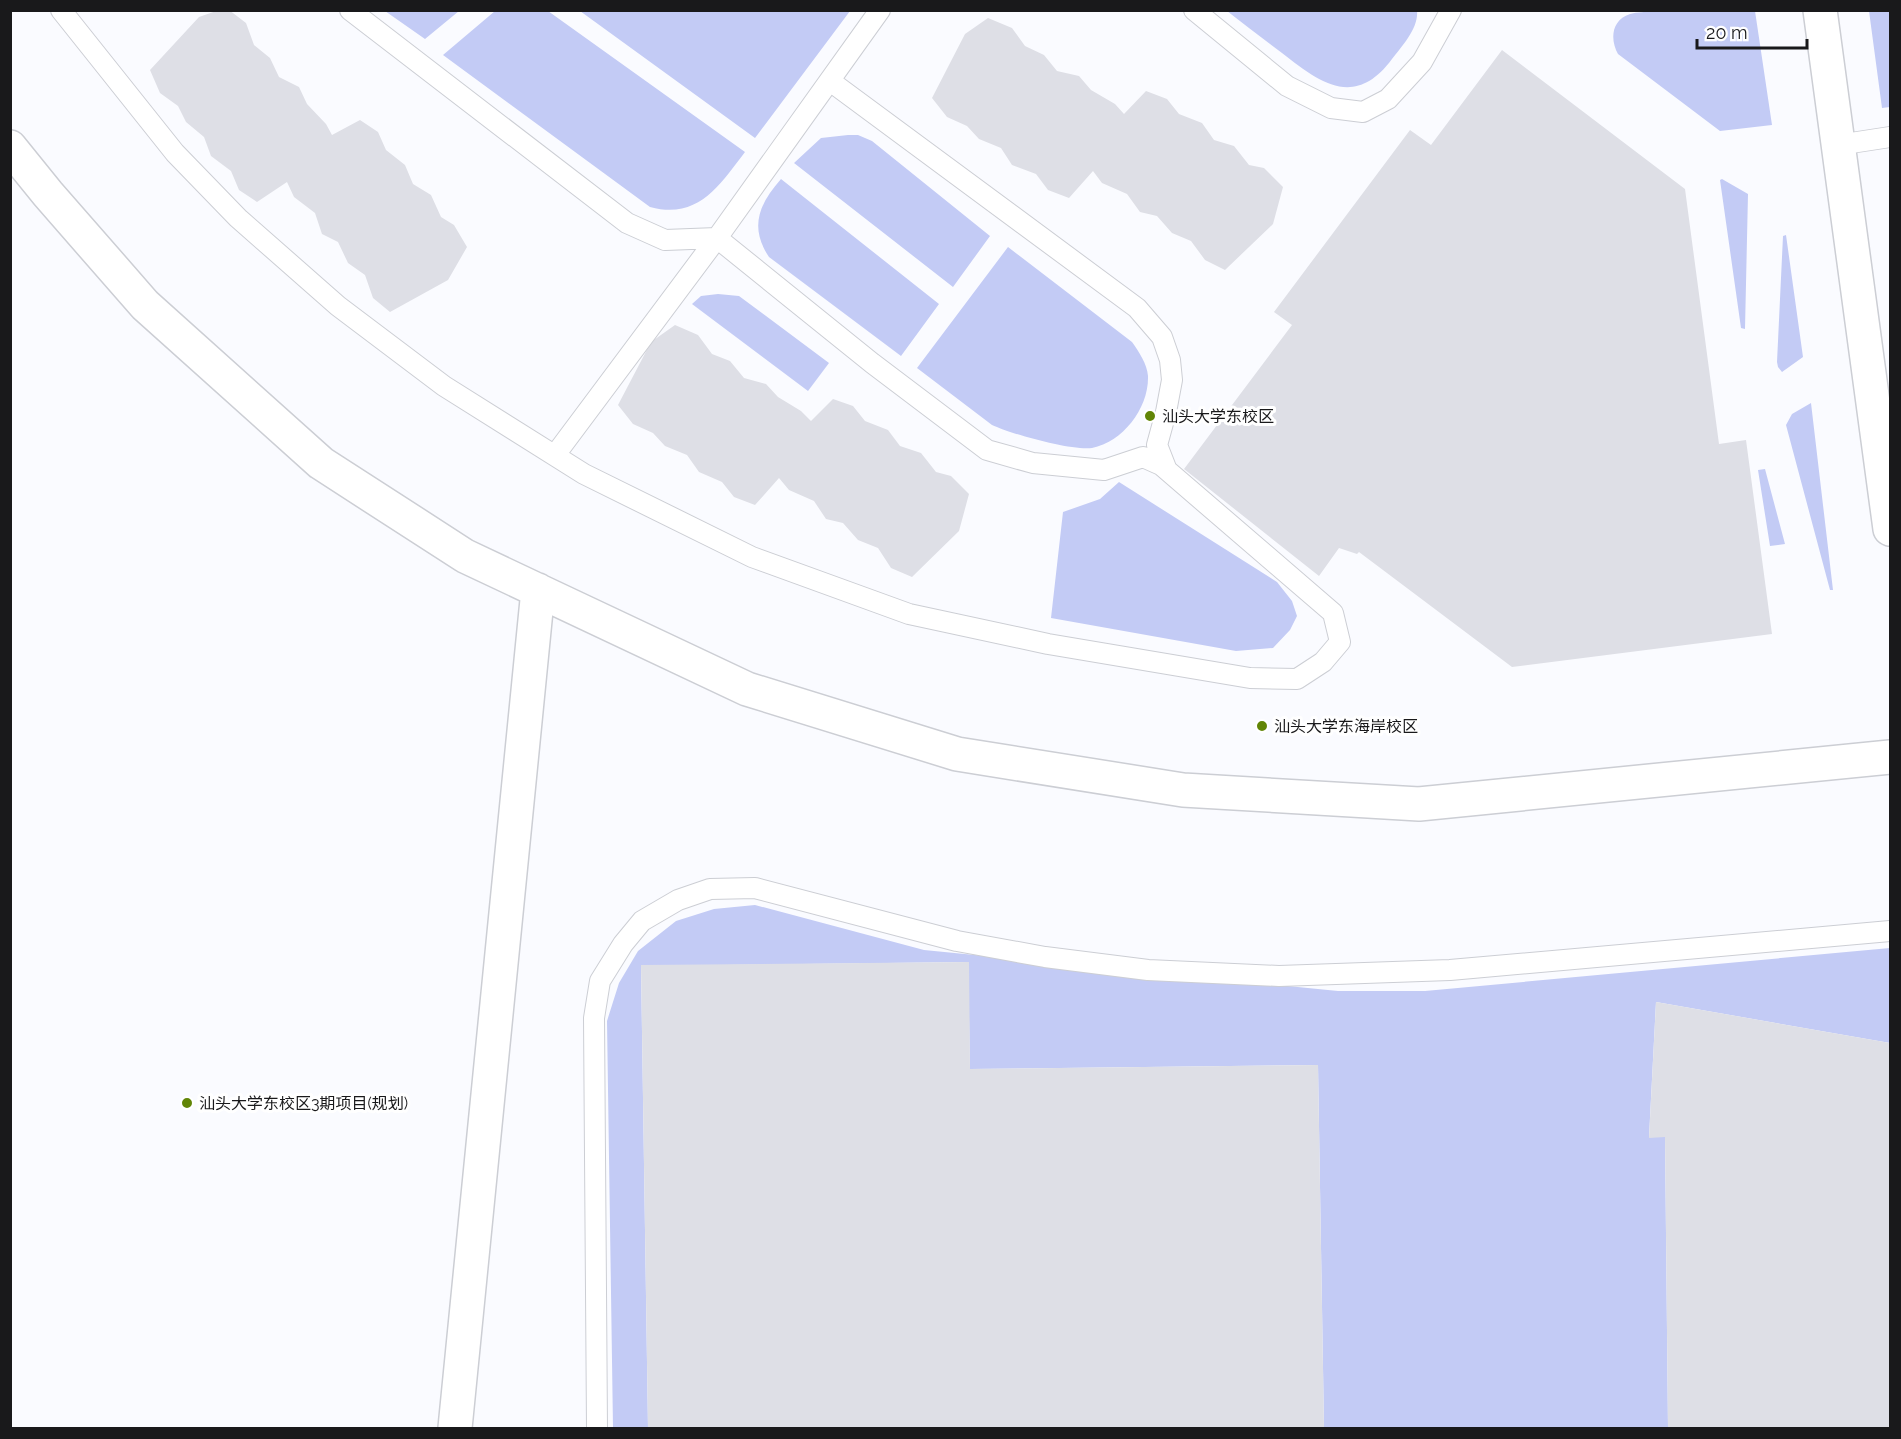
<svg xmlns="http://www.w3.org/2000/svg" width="1901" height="1439" viewBox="0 0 1901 1439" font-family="Raleway,'Noto Sans SC',sans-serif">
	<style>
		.green { fill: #c3cbf5 }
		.building { fill: #dedfe6 }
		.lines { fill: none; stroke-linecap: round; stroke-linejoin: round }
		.lane-casing { stroke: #ccced4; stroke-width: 22 }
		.secondary-casing { stroke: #ccced4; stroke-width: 36 }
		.lane { stroke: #fff; stroke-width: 20 }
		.secondary { stroke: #fff; stroke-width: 33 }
		.poi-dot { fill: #618506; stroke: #fff; stroke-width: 2 }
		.labels { text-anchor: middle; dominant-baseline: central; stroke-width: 6; stroke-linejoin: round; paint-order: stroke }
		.poi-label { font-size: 16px; fill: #19191b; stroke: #fff; text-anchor: start }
	</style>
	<rect width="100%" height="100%" fill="#fafbff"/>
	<path class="green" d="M1417 10C1419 28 1402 46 1392 59 1355 109 1320 83 1282 53 1263 39 1245 25 1227 11Z
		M385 11 459 10V11L425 39Z
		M495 11H548L745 152C719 186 698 220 650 207L443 55Z
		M580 11H850L755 138Z
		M1654 11H1755L1772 125 1720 131 1618 54C1610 40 1611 20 1630 14 1637 12 1646 12 1654 11Z
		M1869 11H1890V107L1882 108Z
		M848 135H858L872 141 990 236 953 287 794 163 821 138Z
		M781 179 939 304 901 356 769 257C749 227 759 204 781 179Z
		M1722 179 1748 194 1745 329 1741 328 1720 180Z
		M1786 235 1803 357 1782 372 1778 367 1777 362 1783 236Z
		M1008 247 1132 342C1139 352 1147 364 1148 376 1149 408 1123 442 1092 448 1073 451 1011 434 992 425L917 368Z
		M718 294 739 296 829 363 808 391 692 304 701 296Z
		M1811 403 1833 590H1830L1786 425 1792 414Z
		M1765 469 1785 544 1770 546 1758 470Z
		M1119 482 1277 582 1292 601 1297 616 1290 630 1273 648 1236 651 1051 618 1063 512 1100 499Z
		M755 905 924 950 1338 991H1425L1890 948V1043L1656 1002 1649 1137H1665L1668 1428H1324L1318 1065 970 1069 968 962 641 966 648 1428H613L607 1021 619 983 638 951 676 921 714 909Z"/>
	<path class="building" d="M219 10H229L246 23 254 45 270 58 279 77 299 87 307 104 326 124 332 135 360 120 378 132 386 150 405 165 413 184 431 195 441 217 454 225 467 247 448 280 390 312 373 298 365 275 348 263 338 242 322 234 315 213 294 197 287 182 257 202 239 190 231 171 211 156 204 137 186 122 178 106 160 93 150 70 199 17Z
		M988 18 1012 28 1025 46 1044 55 1057 71 1079 76 1091 90 1115 104 1124 114 1146 91 1167 99 1179 114 1202 123 1214 140 1234 146 1249 165 1264 168 1283 187 1273 224 1225 270 1205 260 1191 241 1172 233 1157 216 1140 212 1127 194 1102 183 1093 171 1069 198 1048 190 1036 174 1012 165 1001 148 979 139 967 126 947 117 932 98 965 34Z
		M1502 50 1685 189 1719 444 1746 440 1772 634 1512 667 1359 552 1357 554 1339 548 1319 576 1184 469 1292 325 1274 312 1410 130 1431 145Z
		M675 325 698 335 712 354 730 361 744 378 766 384 778 397 801 411 811 421 833 399 853 406 865 421 888 430 900 446 921 453 936 472 951 476 969 494 959 531 912 577 891 568 878 548 858 540 843 523 826 519 814 501 789 490 779 478 755 505 734 497 722 482 699 472 687 455 665 446 653 433 633 424 618 405 651 342Z
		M969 962 970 1069 1318 1065 1324 1428H648L641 965Z
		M1656 1002 1890 1043V1428H1668L1665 1137 1649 1138Z"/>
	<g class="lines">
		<defs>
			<path id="lane" d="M61 10 175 153 238 218 338 306 444 386 584 474 752 557 909 614 1048 644 1250 678 1297 679 1323 662 1340 642 1333 613 1161 465 1143 457 1104 470 1033 463 987 450 872 363 717 238 665 240 627 223 350 10
				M1194 10 1287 86 1331 108 1363 112 1388 99 1422 62 1451 10
				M830 81 1137 308 1162 337 1170 360 1172 380 1166 412 1157 445 1166 468
				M1838 145 1890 137
				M555 455 717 238 880 10
				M597 1428 594 1018 600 981 623 944 642 921 678 900 710 889 755 888 957 941 1045 957 1148 970 1279 976 1450 970 1890 931"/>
			<path id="secondary" d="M1820 10 1890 529
				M10 147 48 194 145 305 321 463 465 556 747 689 957 754 1183 790 1419 804 1890 757
				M455 1428 538 590"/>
		</defs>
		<use href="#lane" class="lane-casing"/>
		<use href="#secondary" class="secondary-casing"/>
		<use href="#lane" class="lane"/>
		<use href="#secondary" class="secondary"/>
	</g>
	<g class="poi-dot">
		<circle cx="1150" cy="416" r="6"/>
		<circle cx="1262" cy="726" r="6"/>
		<circle cx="187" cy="1103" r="6"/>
	</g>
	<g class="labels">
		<g class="poi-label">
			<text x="1162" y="416">汕头大学东校区</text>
			<text x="1274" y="726">汕头大学东海岸校区</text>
			<text x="199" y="1103">汕头大学东校区3期项目(规划)</text>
		</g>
	</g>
	<rect width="1901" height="1439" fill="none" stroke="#19191b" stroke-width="24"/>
	<path d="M1697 39v9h110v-9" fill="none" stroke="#19191b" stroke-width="3"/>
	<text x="1706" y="39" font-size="18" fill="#19191b" stroke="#ffffff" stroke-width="4.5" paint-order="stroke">20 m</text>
</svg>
